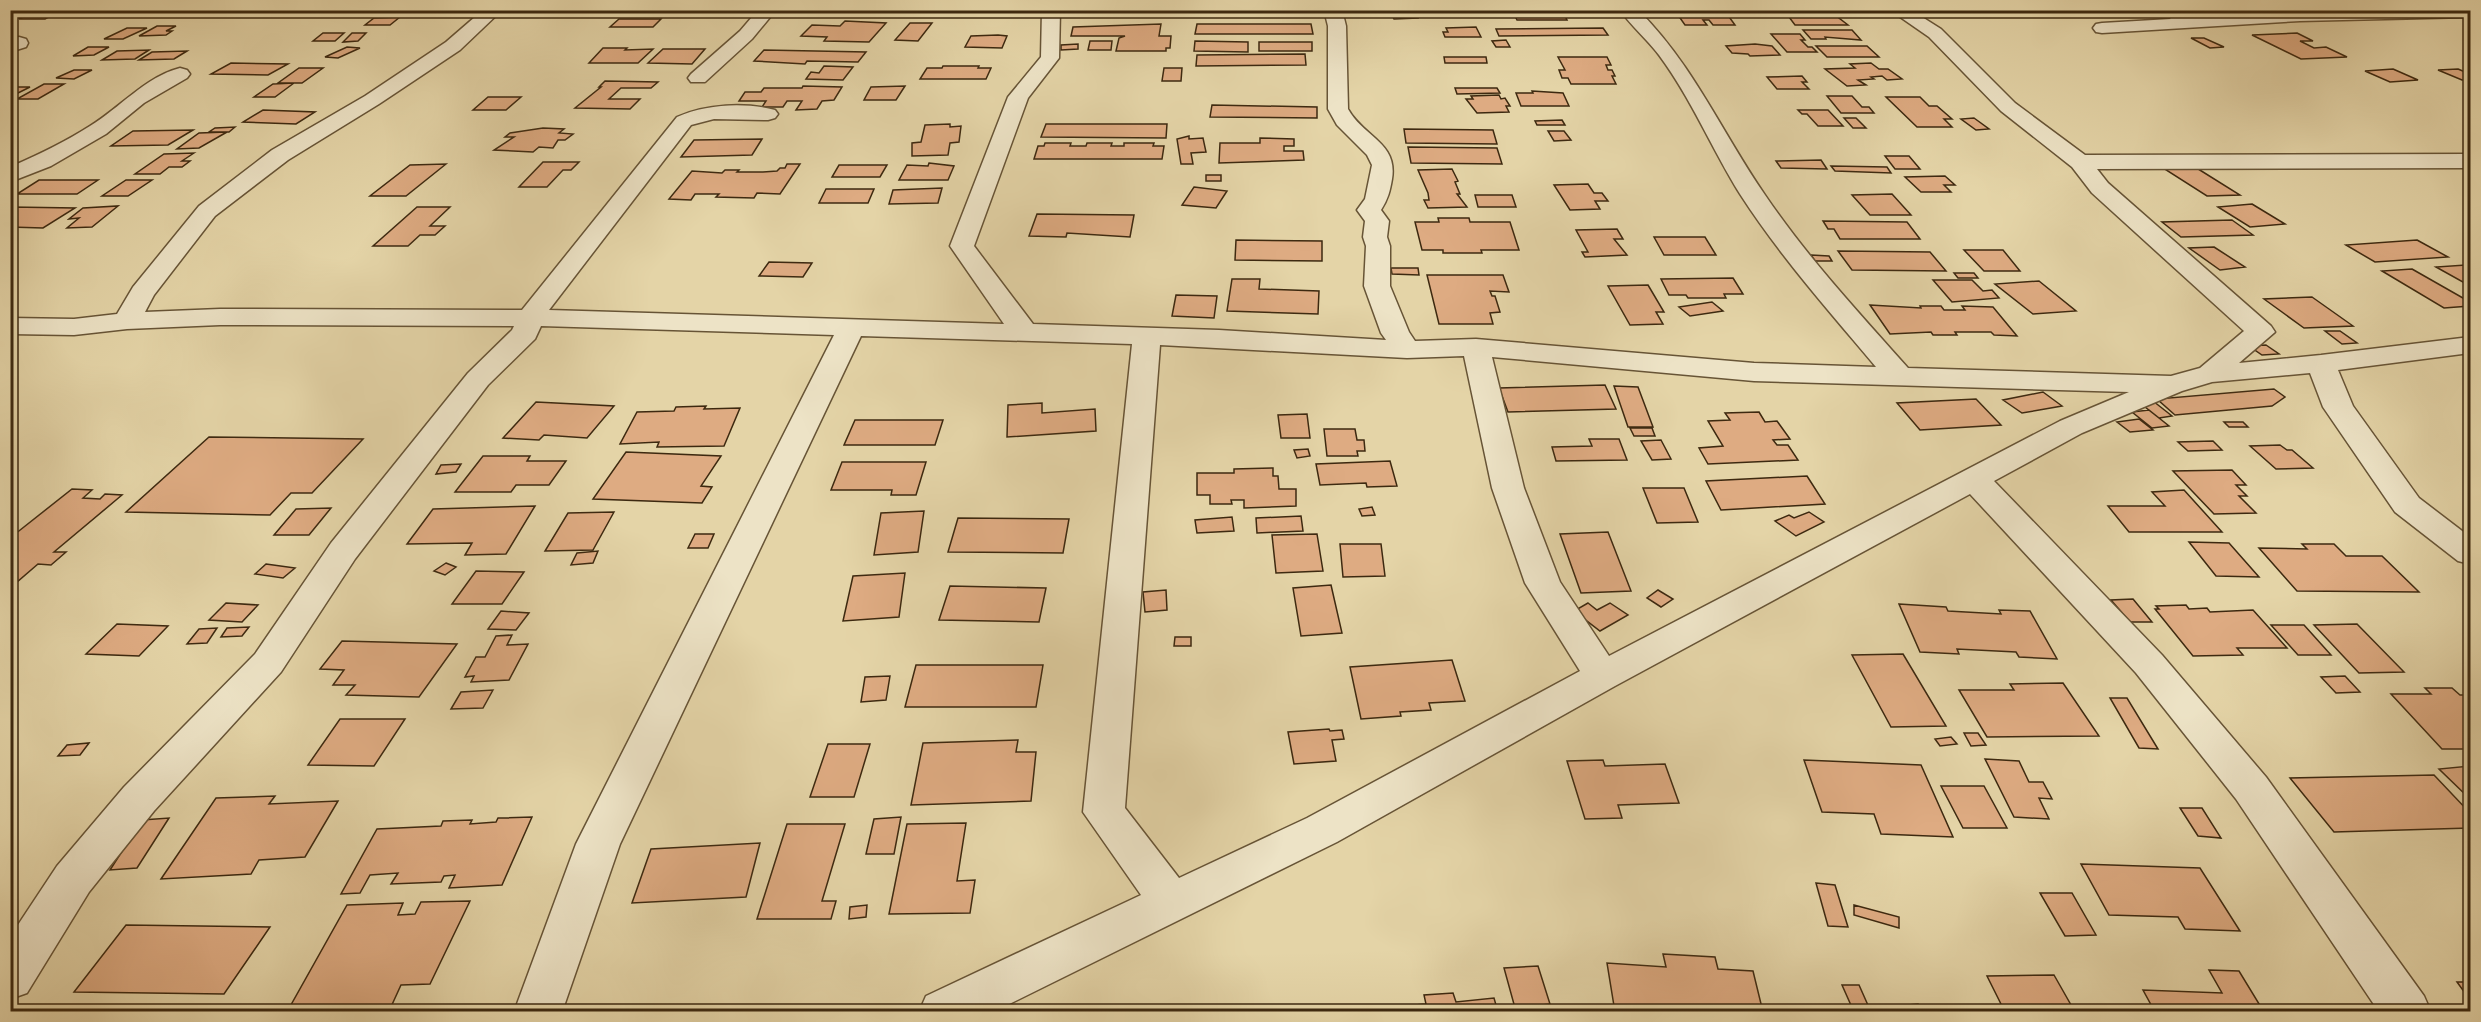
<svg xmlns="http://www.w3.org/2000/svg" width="2481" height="1022" viewBox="0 0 2481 1022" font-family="'EB Garamond',serif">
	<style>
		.building { fill: #deab82; stroke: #3d2910; stroke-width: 1.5 }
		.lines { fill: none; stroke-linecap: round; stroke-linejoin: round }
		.minor-casing { stroke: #675436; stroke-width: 3 }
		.minor { fill: #ede3c6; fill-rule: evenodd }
	</style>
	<rect width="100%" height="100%" fill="#e4d4a7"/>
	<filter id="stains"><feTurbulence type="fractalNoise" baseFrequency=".00333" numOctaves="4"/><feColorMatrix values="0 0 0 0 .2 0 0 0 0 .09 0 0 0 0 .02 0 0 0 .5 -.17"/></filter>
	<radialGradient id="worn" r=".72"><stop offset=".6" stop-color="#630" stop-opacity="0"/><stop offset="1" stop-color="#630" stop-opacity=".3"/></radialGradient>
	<path class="building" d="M36 10H62L45 19H19Z
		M503 10H555L551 13 501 12Z
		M557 10H609L606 14 553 13Z
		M955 10H1001L996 17 951 15Z
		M1398 10H1447L1449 15H1417L1418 18 1394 19 1392 15H1400Z
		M1512 10H1562L1567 20H1517Z
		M1669 10H1718L1721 14H1727L1735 25H1713L1709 20H1703L1707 25H1685L1678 15H1673Z
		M1745 10H1772L1777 16H1750Z
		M1783 10H1835L1839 15H1835L1848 25H1795L1789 17H1792Z
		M2032 10H2076L2055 14 2037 13Z
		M400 17 390 25H365L374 18Z
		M619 19H661L653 27H610Z
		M845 21 886 23 869 42 824 41 827 37 801 36 812 25 840 26Z
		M910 23H932L918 41 895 40Z
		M1161 24 1159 36H1171L1170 48H1166V51H1116L1119 38 1125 36H1071L1073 27Z
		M1197 24H1311L1313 34H1195Z
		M157 26H176L166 31H172L166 35 139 36Z
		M1476 27 1481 37H1445L1443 32H1448L1446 28Z
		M127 28H147L123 39H104Z
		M1603 28 1608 35 1499 36 1496 29Z
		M1803 30H1852L1861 40 1825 37 1826 39H1811Z
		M323 33H344L335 41H313Z
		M352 33H366L358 41 343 42Z
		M2297 33 2313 41H2300L2314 48 2326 47 2347 57 2301 59 2252 35Z
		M1771 34H1800L1805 40H1801L1808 47H1812L1817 52H1787Z
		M998 35 1007 36 1002 48 965 47 971 36Z
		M2191 38H2204L2224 47 2210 48Z
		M1506 40 1510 47H1496L1492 41Z
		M1090 41H1112L1111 50H1088Z
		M1195 41 1248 42V52L1194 51Z
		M1259 42H1312V51H1259Z
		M1078 44V49L1061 50V45Z
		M1755 44 1772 46 1780 55 1750 56 1748 54 1732 53 1726 46Z
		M1816 46H1867L1879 57H1827Z
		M88 47H109L94 55 73 56Z
		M347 47 360 48 338 58 325 57Z
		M603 48H627L625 50 653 49 638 63H589Z
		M663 49H705L692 64 648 63Z
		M149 50 135 59 102 60 117 51Z
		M764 50 866 52 858 62 807 61 805 64 754 61Z
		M187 51 174 59 139 60 152 52Z
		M1305 54 1306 65 1196 66 1197 55Z
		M1444 57H1486L1487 63H1445Z
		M1558 57H1607L1611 65H1606L1608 70H1612L1615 76H1612L1616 84H1571L1568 78H1562L1559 70H1565Z
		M231 63 288 64 268 75 211 74Z
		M1871 63 1879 69H1888L1902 79 1887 80 1882 76 1871 77 1874 79 1858 80 1866 85 1847 86 1825 69 1855 68 1850 64Z
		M824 66 853 67 843 80 806 79 811 72 819 73Z
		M943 66H979L978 68H991L986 79H920L927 68H942Z
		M299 68H323L302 83H278Z
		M1164 68H1182L1181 81H1162Z
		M2393 69 2418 80 2390 82 2365 71Z
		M2458 69 2470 74V80H2462L2438 70Z
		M74 70H92L74 79 56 78Z
		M1802 76 1807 82H1802L1809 89H1777L1767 77Z
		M605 81 658 82 651 88H621L609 99H640L630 109 575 108 601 87H599Z
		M294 83 275 97H254L273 84Z
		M44 84H64L38 99H17Z
		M803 86 842 87 834 100 822 101 817 109 796 110 802 101H787L783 107H762L766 101H739L745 92H761L764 88H802Z
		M905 86 896 100H864L871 87Z
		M10 87H30L10 97Z
		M1455 88H1497L1500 93 1457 94Z
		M1532 91 1563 93 1569 106H1521L1516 93H1533Z
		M1499 95 1501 99 1505 98 1510 106H1506L1509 112 1477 113 1466 99H1473L1471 96Z
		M1827 96H1852L1862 107H1869L1874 113H1841Z
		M488 97H521L506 110H473Z
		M1886 97H1920L1929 106H1937L1952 119H1944L1952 127H1917Z
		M1212 105 1317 107V118L1210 117Z
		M263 110 315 112 296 124 243 122Z
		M1798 110H1828L1843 126H1818L1807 114H1802Z
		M1844 118H1856L1866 128H1853Z
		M1974 118 1989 129 1976 130 1961 119Z
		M1562 120 1565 125H1537L1535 121Z
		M950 124V127L961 126 959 142 950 143 948 155 912 156V143L921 142 925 125Z
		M1046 124H1167L1166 138 1041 137Z
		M235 127 229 132H209L215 128Z
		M543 128 564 129 559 133 573 134 565 140H558L553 148 539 147 533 152 494 150 514 137H505L510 133Z
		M1404 129 1493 130 1497 144 1406 143Z
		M193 130 168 145 111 146 133 131Z
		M1548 131H1564L1571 140 1554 141Z
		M227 132 199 148 177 149 199 133Z
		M1189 136V139L1203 138 1206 152 1191 153 1193 164H1181L1177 139Z
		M1260 138 1294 139V146H1284V151H1303L1304 160 1219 163 1220 143H1260Z
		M762 139 752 155 681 157 694 140Z
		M1045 143H1071L1070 146H1086L1087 143H1112L1111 146H1124V143H1154L1153 146H1164L1162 159H1034L1038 146H1044Z
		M1408 147 1497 148 1502 164 1411 163Z
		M194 153 182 161H190L182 167H169L160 174H135L164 154Z
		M1885 156H1909L1920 169H1895Z
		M1821 160 1827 169 1781 168 1776 161Z
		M543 162H579L571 170H563L547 187H519Z
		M929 163 954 166 948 180H899L907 165 928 166Z
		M446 164 406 196H370L410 165Z
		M787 164H800L780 194 757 193 754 198 716 197 719 194H695L691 200 669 199 692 171 722 173 725 170H739L737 172H763L777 171 780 168H785Z
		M839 165H887L880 177H832Z
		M1831 166 1887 167 1891 173 1835 171Z
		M2195 167 2240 195 2207 196 2163 168Z
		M1452 169 1458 181 1455 182 1460 194H1457L1467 207 1428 208 1424 200H1429L1428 193 1418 170Z
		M1206 175H1221V181H1206Z
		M1945 176 1955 185H1944L1951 192H1921L1905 177Z
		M39 180H98L77 194H17Z
		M126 180H152L128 196H102Z
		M1588 184 1594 193H1602L1608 201H1595L1600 209 1570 210 1554 185Z
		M1194 187 1227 191 1216 208 1182 205Z
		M942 188 938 203 889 204 893 190Z
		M826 189H874L868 203H819Z
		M1892 194 1911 215H1870L1852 195Z
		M1475 195H1512L1516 207H1478Z
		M2252 204 2285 224 2250 227 2218 207Z
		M118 206 92 227 67 228 79 218 69 219 83 208Z
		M10 207 75 208 43 228 10 227Z
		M417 207H450L430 226H445L435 235H420L408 246H373Z
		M1037 214 1134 215 1130 237 1067 233 1066 237 1029 236Z
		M1438 218H1469L1470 222H1510L1519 250H1481L1482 253H1443V250H1422L1415 222H1439Z
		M2232 220 2253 235 2181 237 2162 222Z
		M1823 221 1907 222 1920 239H1840L1834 229H1828Z
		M1617 229 1623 239H1614L1627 255 1585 257 1582 252H1588L1576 230Z
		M1654 237H1705L1716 255H1664Z
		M1236 240 1322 241V261L1235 260Z
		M2417 240 2448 257 2375 262 2346 245Z
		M2214 247 2245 267 2220 270 2189 248Z
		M1964 250H2003L2020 271H1984Z
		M1838 251 1930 252 1946 271 1852 270Z
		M1811 255 1829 256 1832 261H1815Z
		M769 262 812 263 803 277 759 276Z
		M2466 265 2470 267V286L2436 267Z
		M1391 268H1418L1419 275 1392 274Z
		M2412 269 2470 302V306L2444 308 2382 271Z
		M1954 273H1974L1978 278H1958Z
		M1427 275H1503L1509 292 1490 291 1492 296H1495L1500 312 1490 313 1493 324H1439Z
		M1733 278 1743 294H1724L1726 298H1688L1686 295H1669L1661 279Z
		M1232 279H1260L1259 289 1319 291 1318 314 1227 311Z
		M1933 280H1972L1983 291 1992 290 1999 298 1952 302Z
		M2039 281 2076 311 2033 314 1995 284Z
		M1648 285 1664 312H1656L1663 324 1630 325 1608 286Z
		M1176 295 1217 296 1214 318 1172 316Z
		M2312 297 2353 326 2304 328 2264 299Z
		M1712 302 1723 311 1690 316 1679 307Z
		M1870 305 1921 308 1920 306H1941L1944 310H1965L1962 306 1993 307 2017 336 1994 335 1991 332H1955L1957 335H1933L1931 332 1890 334Z
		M2325 331H2340L2357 343 2342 344Z
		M2266 345 2279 354 2262 355 2249 346Z
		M1605 385 1616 409 1508 412 1499 388Z
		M1614 386 1638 387 1653 427H1628Z
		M2274 389 2285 397 2272 406 2175 415 2157 399Z
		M2043 392 2062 406 2022 413 2003 400Z
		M1976 399 2001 425 1920 430 1897 403Z
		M2153 401 2172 416 2159 418 2140 403Z
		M536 402 614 406 587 438 544 435 539 440 503 438Z
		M1042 403V413L1095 409 1096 431 1007 437 1008 405Z
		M706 406 704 409 740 408 724 446 657 447 659 442 620 444 637 412 674 411 676 407Z
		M2149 410 2169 426 2152 428 2132 412Z
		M1759 412 1765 422 1777 421 1790 439 1773 440 1777 445H1788L1798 460 1708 464 1699 448 1723 446 1708 421 1730 420 1725 413Z
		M1307 414 1310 438H1281L1278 415Z
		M2139 419 2153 430 2130 432 2117 422Z
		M855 420H943L935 445H844Z
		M2224 422H2243L2248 427H2229Z
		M1630 428H1652L1655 436H1634Z
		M1324 429H1355L1357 440H1364L1365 451H1357L1358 456H1327Z
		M209 437 363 439 312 493H291L270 515 126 512Z
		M1589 439H1619L1627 460 1556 461 1552 447 1592 446Z
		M1661 440 1671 459 1652 460 1641 441Z
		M2213 441 2222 450 2188 451 2178 442Z
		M2280 445 2287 450H2292L2313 468 2276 469 2250 446Z
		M1308 449 1310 456 1297 458 1294 450Z
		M626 452 721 456 701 486 712 487 702 503 593 499Z
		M483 456H530L527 461H566L549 485H516L511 492H455Z
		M1390 461 1397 486 1367 487 1366 483 1320 485 1316 464Z
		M842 462H926L916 495H891L892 490H831Z
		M461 464 456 472 436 474 441 465Z
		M1273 468V476H1278L1279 489H1296V506L1244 508V500H1231L1232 504H1210V495H1197V473H1234V469Z
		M2232 470 2246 485H2236L2247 496H2239L2256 513 2214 514 2173 471Z
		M1807 476 1825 504 1721 510 1706 481Z
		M1643 488H1684L1698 522 1657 523Z
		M72 489 92 490 83 498 100 499 105 494 122 495 54 552H66L51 565 38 564 10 588V538Z
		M2184 490 2222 532H2129L2108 506H2165L2152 492Z
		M535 506 506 554 465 555 472 543 407 544 433 509Z
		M1372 507 1375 515 1362 516 1359 509Z
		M331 508 309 535H274L296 509Z
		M924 511 918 552 874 555 881 513Z
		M614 512 593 550 545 551 568 513Z
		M1809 512 1824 522 1796 536 1775 521 1789 515 1794 518Z
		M1301 516 1303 531 1257 533 1256 518Z
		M1232 517 1234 531 1197 533 1195 520Z
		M958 518 1069 519 1063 553 948 552Z
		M1608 532 1631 591 1581 593 1560 534Z
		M695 534H714L708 548H688Z
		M1317 534 1323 571 1276 573 1272 535Z
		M2189 542 2229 543 2259 577 2216 576Z
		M1340 544H1381L1385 576 1343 577Z
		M2302 544H2334L2346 556H2382L2419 592 2297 591 2259 548 2307 549Z
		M598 551 593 563 571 565 577 553Z
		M446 563 456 567 445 575 434 571Z
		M266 564 295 568 283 578 255 574Z
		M476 571 524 572 502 604H452Z
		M905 573 899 617 843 621 853 576Z
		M1331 585 1342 633 1301 636 1293 588Z
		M950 586 1046 588 1039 622 939 620Z
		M1166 590 1167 610 1145 612 1143 592Z
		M1658 590 1673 599 1661 607 1647 598Z
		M2133 599 2152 622H2130L2111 600Z
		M226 603 258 605 242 622 209 620Z
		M1588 603 1597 610 1610 603 1628 615 1600 631 1574 611Z
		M1899 604 1946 607 1948 611 2001 614 1999 610 2030 611 2057 659 2019 657 2016 652 1957 649 1959 654 1920 652Z
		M2186 605 2189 609 2207 608 2210 612 2253 610 2287 648H2237L2243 655 2193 656 2155 609H2159L2156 606Z
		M501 611 529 613 516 630 488 629Z
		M117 624 168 626 139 656 86 654Z
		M2357 624 2404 672 2359 673 2314 625Z
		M2271 625H2304L2331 655H2298Z
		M249 627 242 636 221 637 227 628Z
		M217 628 207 643 187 644 199 629Z
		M512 635 507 645 528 644 509 680 471 682 474 676 465 677 476 657H485L496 636Z
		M1175 637H1191V646H1174Z
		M342 641 457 644 419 697 346 695 355 685H333L344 670 320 669Z
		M1903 654 1946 726 1891 727 1852 655Z
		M1452 660 1465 701 1429 703 1431 710 1400 712 1401 716 1361 719 1350 667Z
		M916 665H1043L1036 707H905Z
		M890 676 886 700 861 702 865 677Z
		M2345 676 2360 692 2336 693 2321 677Z
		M2063 683 2099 736 1987 737 1959 690H2014L2010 684Z
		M2425 688H2452L2460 695H2470V749H2442L2391 694H2431Z
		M493 690 483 708 451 709 461 692Z
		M2110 698H2127L2158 749 2139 748Z
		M340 719H405L374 766 308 765Z
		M1329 729 1330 731 1342 730 1344 739 1332 740 1336 761 1294 764 1288 732Z
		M1964 733H1978L1986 745 1971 746Z
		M1951 737 1957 744 1940 746 1935 739Z
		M1018 740 1016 752H1036L1031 801 911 805 923 743Z
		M89 743 80 755 58 756 67 745Z
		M828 744H870L854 797H810Z
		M1985 759 2019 761 2029 782H2043L2052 799 2039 798 2049 819 2014 817Z
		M1603 760 1605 766 1665 764 1679 803 1618 805 1622 818 1585 819 1567 761Z
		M1804 760 1921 765 1953 837 1881 834 1874 814 1822 812Z
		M2470 766V799L2439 769Z
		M2434 775 2470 813V828L2334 832 2290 778Z
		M1941 786H1984L2007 828H1963Z
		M275 796 269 804 338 801 305 857 259 860 251 874 161 879 216 798Z
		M2180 808H2202L2221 838 2198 836Z
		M532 817 502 885 449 888 455 875 444 876 441 882 391 884 398 873 370 875 360 893 341 894 377 829 441 826 443 821 472 820 470 824 496 822 498 818Z
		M901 817 894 854H866L874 819Z
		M169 818 137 868 110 870 142 820Z
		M966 823 957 881 975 880 970 913 889 914 907 824Z
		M787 824H845L822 901H836L831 919H757Z
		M760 843 746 897 632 903 651 849Z
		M2081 864 2200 868 2240 931 2185 929 2178 917 2109 915Z
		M1816 883 1835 885 1848 927 1828 926Z
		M2040 893H2072L2096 935 2065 936Z
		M470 901 430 984 401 985 390 1009 287 1012 347 905 403 903 398 915 415 914 421 902Z
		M867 905 866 917 849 919 850 907Z
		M1854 905 1899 917V928L1854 915Z
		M126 925 270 927 224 994 74 992Z
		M1663 954 1715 957 1718 969 1753 971 1763 1012H1615L1607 963 1666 967Z
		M1538 966 1550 1004 1515 1008 1504 968Z
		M2209 970 2239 971 2264 1012H2155L2143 990 2222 993Z
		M2054 975 2075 1012H2005L1987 976Z
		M2457 982H2470V1000Z
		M1842 985H1859L1871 1012H1854Z
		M1453 993 1456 1002 1494 998 1498 1012H1404L1403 1006 1426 1004 1424 995Z
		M1918 1004 1923 1012H1901L1898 1006Z"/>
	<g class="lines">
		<defs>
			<path id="minor" d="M483 10H502L460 50 379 104 288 160 215 216 154 295 145 312 220 309 522 310 677 117C706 104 745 102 775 110L778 114 775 118 768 120 714 119 691 125 549 310 1004 324 950 246 1008 97 1041 57 1042 10H1060L1059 58 1028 98 974 246 1033 324 1219 330 1386 340 1381 333 1364 286 1366 246 1363 237 1365 221 1357 210 1365 199 1372 165 1367 155 1337 125 1328 109V26L1324 10H1342L1346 26 1348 109C1363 137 1398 142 1392 179 1390 191 1388 199 1381 210L1389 221 1387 237 1390 246V286L1409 332 1415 341 1476 339 1754 363 1876 367C1829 311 1780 256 1740 194 1712 149 1691 98 1659 55 1647 39 1631 26 1620 10H1638C1693 64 1722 133 1765 195 1807 257 1858 312 1908 368L2171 376 2200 368 2244 331 2092 193 2072 167 2001 111 1929 37 1890 10H1911L1941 29 2015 103 2085 155 2470 154V168L2097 169 2108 183 2271 326 2275 332 2239 363 2321 355 2470 337V353L2338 370 2353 406 2419 498 2470 537V564L2458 561 2395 512 2323 407 2310 373 2212 382 2182 391 2082 433 1994 481 2162 655 2266 777 2424 996 2431 1012H2379L2236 799 2136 673 1970 494 1615 686 1337 842 993 1012H919L926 996 1141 895 1083 812 1132 344 861 336 620 844 562 1012H514L576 844 834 335 541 326 535 339 488 385 355 559 281 672 154 811 89 892 27 993 10 999V937L57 866 124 787 255 654 331 543 468 373 512 330 514 326 220 325 127 329 74 335 10 334V318L74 319 117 314 133 287 199 206 272 150 365 96 446 42ZM1160 345 1407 358 1464 356 1492 488 1525 583 1580 671 1307 818 1179 878 1125 808ZM1492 357 1754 381 2129 392 2060 421 1609 656 1560 582 1524 488Z
				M758 10H776L752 39 705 82H691L688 78 691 74 740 31Z
				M2158 10H2181L2193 16 2208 17 2300 11 2470 10V17L2300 21 2102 33 2096 32 2093 28 2096 24 2102 23 2171 19Z
				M19 37 26 39 28 43 26 47 10 52V40Z
				M180 68 187 70 190 74 187 78 144 103 106 134 51 166 10 182V167C38 155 65 142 90 126 120 108 145 77 180 68Z"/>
		</defs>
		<use href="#minor" class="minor-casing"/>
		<use href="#minor" class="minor"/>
	</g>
	<rect width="2481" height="1022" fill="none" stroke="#e4d4a7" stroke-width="36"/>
	<rect x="12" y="12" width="2457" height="998" fill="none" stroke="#3d2910" stroke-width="3"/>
	<rect x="18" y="18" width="2445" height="986" fill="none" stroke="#3d2910" stroke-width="1.5"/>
	<rect width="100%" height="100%" filter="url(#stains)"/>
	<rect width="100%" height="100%" fill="url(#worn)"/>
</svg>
